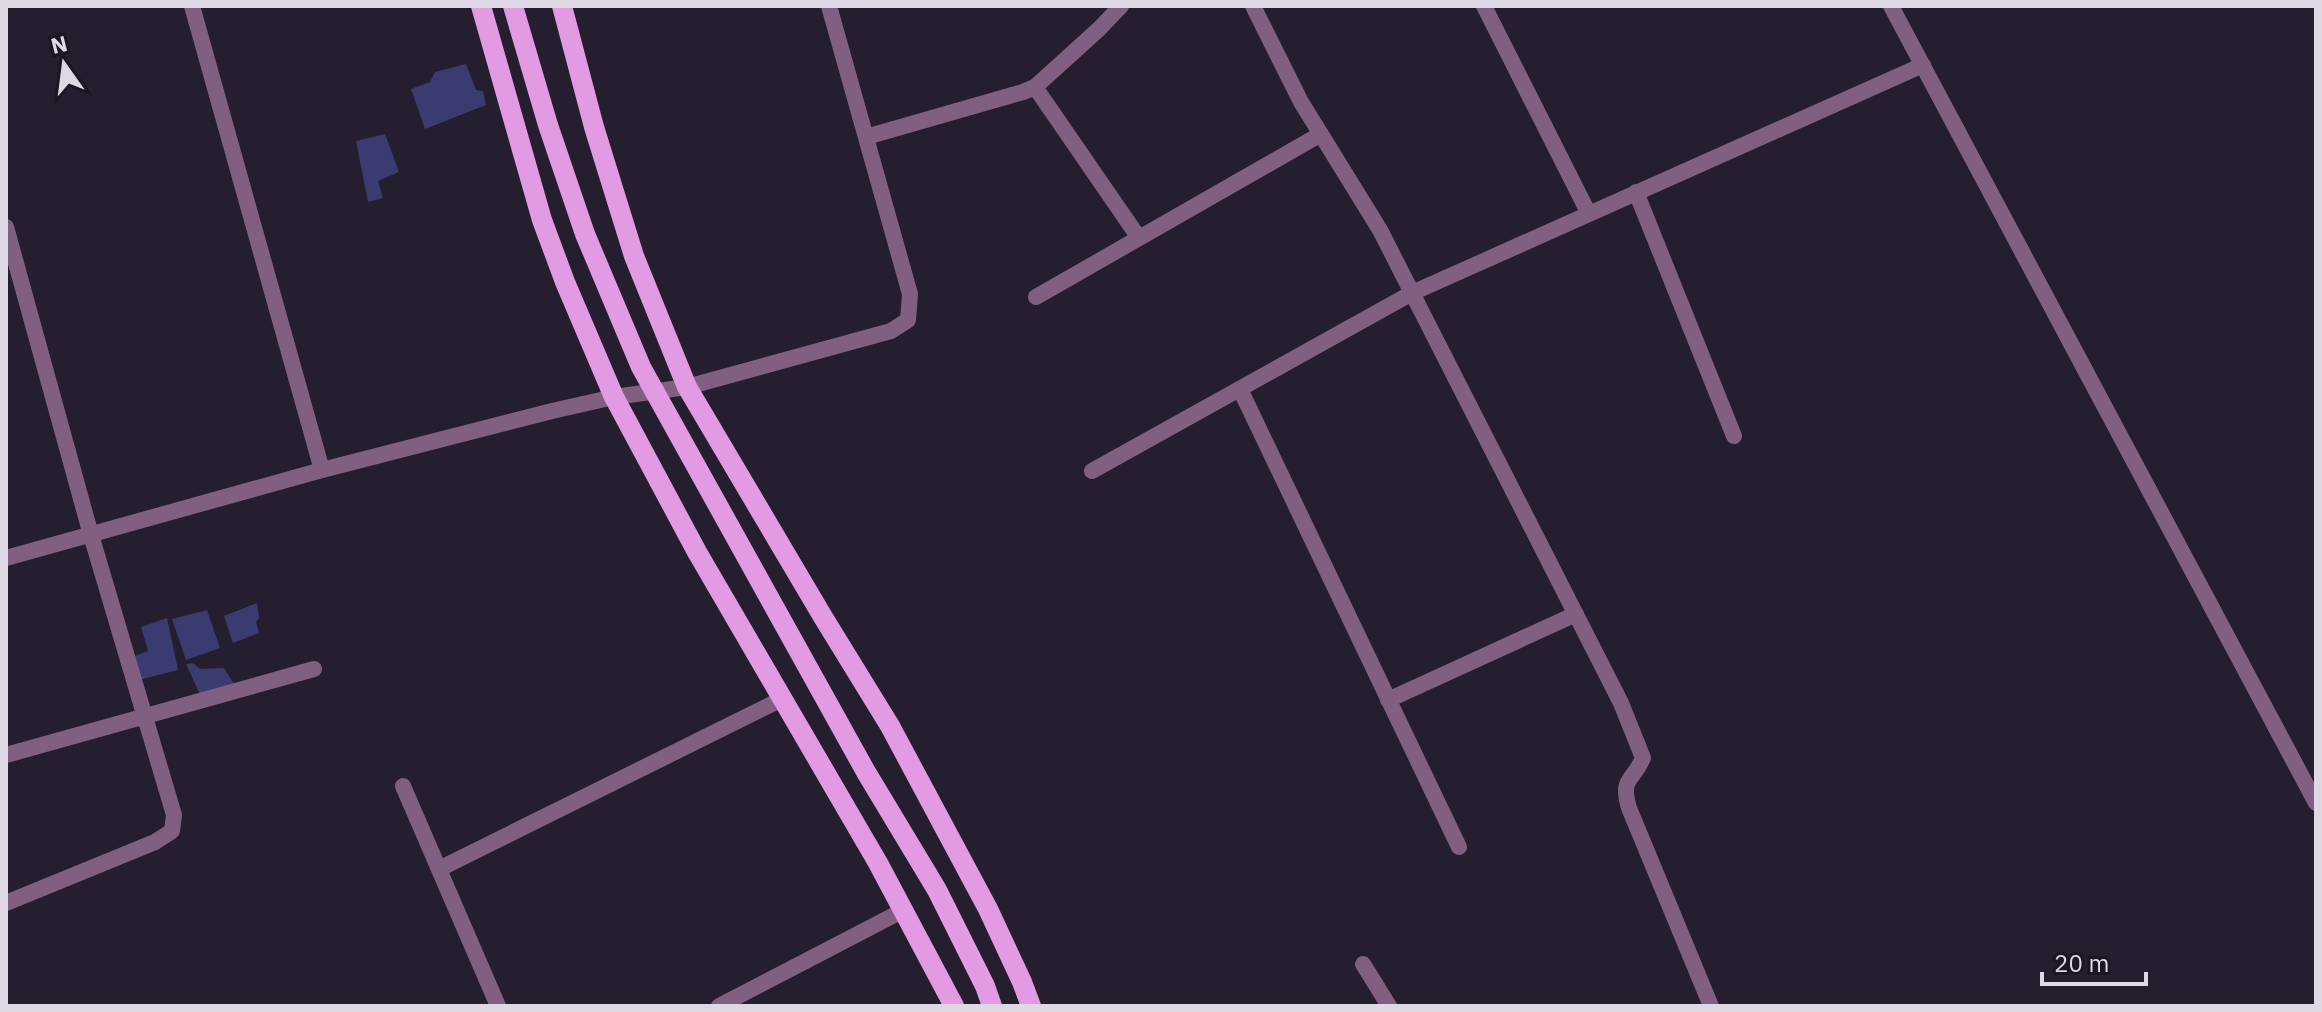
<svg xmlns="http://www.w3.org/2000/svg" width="2322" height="1012" viewBox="0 0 2322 1012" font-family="'IBM Plex Sans',sans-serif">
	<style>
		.building { fill: #3a3c71 }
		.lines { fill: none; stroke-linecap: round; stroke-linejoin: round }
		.minor { stroke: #815f81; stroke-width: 16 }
		.primary { stroke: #e29ae2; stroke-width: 20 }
		.primary-bridge { stroke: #e29ae2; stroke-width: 20 }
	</style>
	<rect width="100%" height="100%" fill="#251e2e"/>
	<path class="building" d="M466 64 476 90 483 91 486 105 425 129 411 89 430 82 435 72Z
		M385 134 399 172 378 181 383 198 368 202 356 141Z
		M257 603 259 618 256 622 259 633 233 643 224 616Z
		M207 610 220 648 186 660 172 619Z
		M167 618 178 670 135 681 129 658 148 651 141 627Z
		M193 663 200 669 224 668 234 684 201 697 186 664Z"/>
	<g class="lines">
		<path class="minor" d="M192 6 322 470
			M1253 6 1301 102 1380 230 1621 703 1643 758C1633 782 1620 777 1629 808L1711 1006
			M1484 6 1589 214
			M1891 6 2316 803
			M1035 87 1139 238
			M866 137 1023 92 1035 87 1099 29 1121 6
			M1636 192 1734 436
			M6 227 91 535 174 815 172 831 155 842 6 903
			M1036 297 1321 134
			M1240 389 1459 847
			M1092 471 1412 293 1923 65
			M6 558 322 470 552 411 614 397 687 387 891 331 908 320 910 294 829 6
			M1388 700 1576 614
			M6 755 314 669
			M403 786 498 1006
			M439 869 782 699
			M1363 964 1389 1006
			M719 1006 902 911"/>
		<path class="primary" d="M481 6 542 220 565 282 614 397 697 552 878 863 954 1006
			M562 6 594 127 634 256 687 387 823 617 890 726 988 909 1022 982 1031 1006"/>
		<path class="primary-bridge" d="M513 6 548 125 585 234 641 367 866 772 937 890 985 986 992 1006"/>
	</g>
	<rect width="2322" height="1012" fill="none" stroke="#ddd8e3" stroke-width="16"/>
	<g transform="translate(64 64) rotate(346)" stroke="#1c1524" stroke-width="6" paint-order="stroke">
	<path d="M0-6L14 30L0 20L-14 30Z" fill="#ddd8e3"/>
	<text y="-12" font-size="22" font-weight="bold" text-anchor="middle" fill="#ddd8e3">N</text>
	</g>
	<path d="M2042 972v12h104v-12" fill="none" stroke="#ddd8e3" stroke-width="4"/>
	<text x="2054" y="972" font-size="24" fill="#ddd8e3" stroke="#1c1524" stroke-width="6" paint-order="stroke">20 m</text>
</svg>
